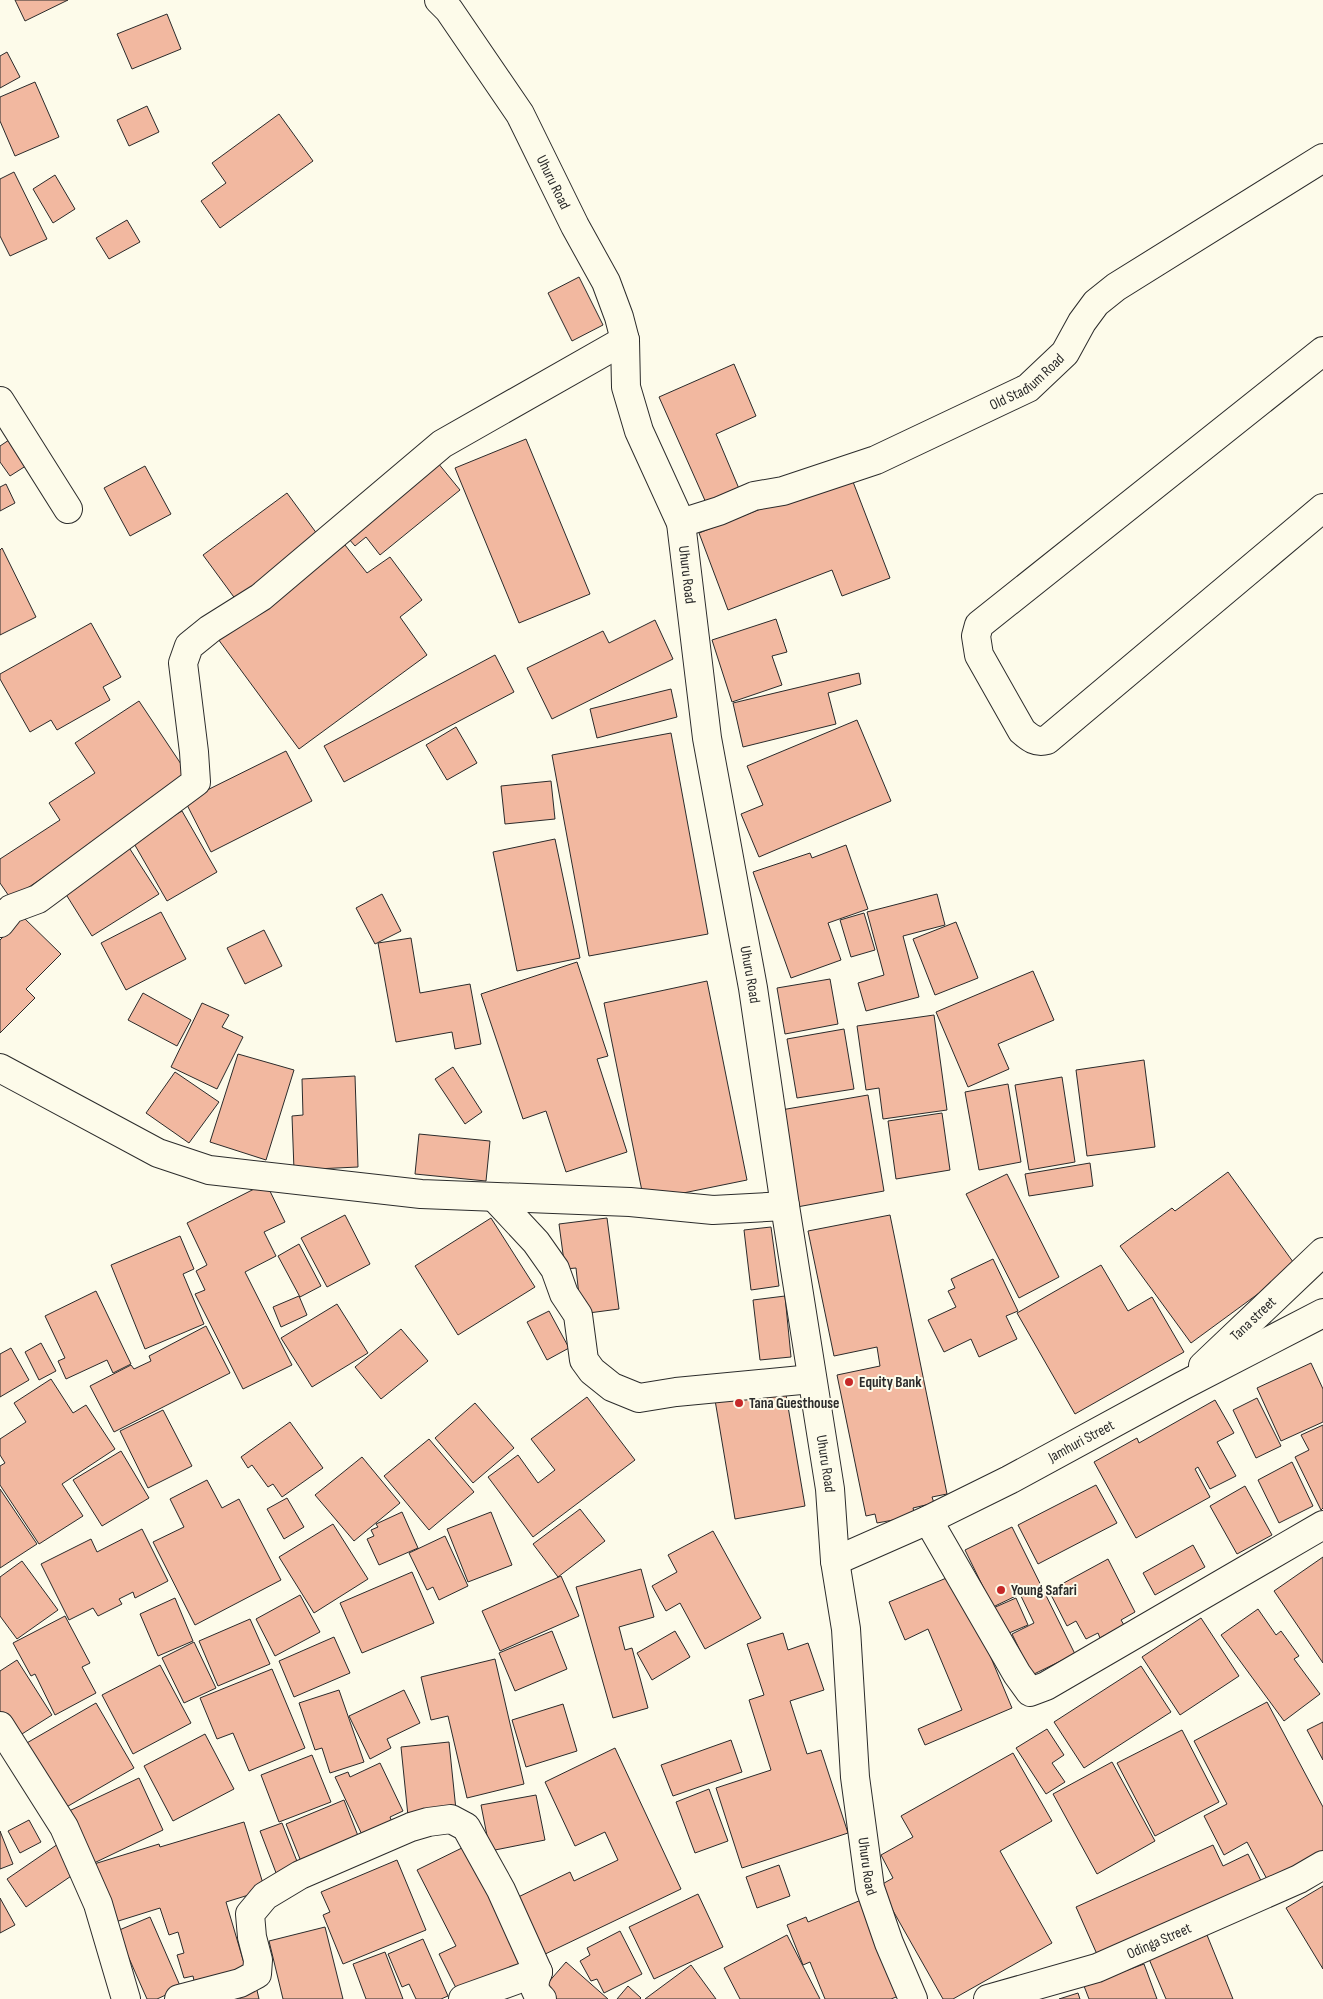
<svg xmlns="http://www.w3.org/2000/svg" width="1323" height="1999" viewBox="0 0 1323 1999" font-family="'Sofia Sans Condensed',sans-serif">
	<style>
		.building { fill: #f2b8a0; stroke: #2b2b2b }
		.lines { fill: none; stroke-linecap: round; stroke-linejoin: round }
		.street-casing { stroke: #2b2b2b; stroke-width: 30 }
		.street { stroke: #fdfbea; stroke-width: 28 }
		.poi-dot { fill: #c62828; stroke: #fdfbea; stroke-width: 2 }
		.labels { text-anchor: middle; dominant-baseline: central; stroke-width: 4; stroke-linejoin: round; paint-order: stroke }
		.street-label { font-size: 15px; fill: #2b2b2b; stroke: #fdfbea }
		.poi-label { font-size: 15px; font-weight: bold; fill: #2b2b2b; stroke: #fdfbea; text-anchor: start }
	</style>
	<rect width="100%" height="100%" fill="#fdfbea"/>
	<path class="building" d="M15 0H68L25 21Z
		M167 14 181 49 132 69 117 34Z
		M7 52 20 77 0 88V56Z
		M35 82 59 137 15 156 0 121V97Z
		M147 106 159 132 129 146 117 120Z
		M279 114 313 161 220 228 201 201 226 183 212 163Z
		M14 172 47 239 10 256 0 236V179Z
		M55 175 75 209 53 223 33 189Z
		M127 220 140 242 109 259 96 238Z
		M579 277 603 325 572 341 548 293Z
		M734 364 756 416 716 434 740 491 707 505 659 397Z
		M15 436 32 462 10 476 0 462V446Z
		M526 439 590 594 519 623 455 468Z
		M433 457 460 490 380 555 366 537 355 546 342 531Z
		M145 466 171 514 130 536 104 488Z
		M850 474 890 578 842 596 832 570 728 610 699 533Z
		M6 484 15 503 0 511V487Z
		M287 493 323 542 239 604 203 555Z
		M345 545 367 573 390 557 422 600 400 617 427 655 299 749 218 639Z
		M2 548 36 617 0 635V550Z
		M776 619 787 652 772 656 782 685 732 702 712 640Z
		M655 620 673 659 552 719 527 668 603 631 609 643Z
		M91 623 121 677 103 687 110 700 57 730 51 720 30 732 0 679V674Z
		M495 655 514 692 344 782 324 746Z
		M859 673 861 684 828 693 836 724 743 747 733 703Z
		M671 689 677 717 597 738 590 709Z
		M139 701 191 779 11 899 0 883V859L60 820 49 803 95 773 75 743Z
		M857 720 891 801 759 857 741 814 763 805 747 766Z
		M456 727 477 763 447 780 426 745Z
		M671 733 708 934 589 956 552 755Z
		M286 751 312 801 211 852 185 801Z
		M551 781 555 819 505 824 501 786Z
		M182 811 217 872 167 901 132 840Z
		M555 839 580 958 517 971 493 852Z
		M846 845 868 909 828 923 841 960 791 978 753 872 810 853 812 858Z
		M128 846 159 894 92 936 62 888Z
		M382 894 401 931 375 944 356 908Z
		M937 894 945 925 903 936 919 997 866 1011 858 983 884 975 867 912Z
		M161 912 186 959 126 990 101 943Z
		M864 913 875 950 851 957 840 920Z
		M23 917 61 954 26 989 35 998 0 1033V940Z
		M956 922 978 978 935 995 913 939Z
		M264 930 282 966 245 984 227 948Z
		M411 938 420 993 470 984 481 1044 455 1049 452 1032 396 1042 378 943Z
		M577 962 608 1056 597 1059 627 1152 566 1172 546 1111 523 1119 481 994Z
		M1033 971 1054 1020 998 1044 1009 1069 968 1087 936 1012Z
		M830 979 838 1024 785 1034 777 988Z
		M707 981 747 1180 644 1201 604 1003Z
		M143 993 191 1020 177 1046 128 1020Z
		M202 1003 229 1015 222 1027 243 1037 217 1089 171 1067Z
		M934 1015 947 1110 883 1119 879 1088 866 1090 857 1026Z
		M844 1029 854 1089 797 1098 787 1039Z
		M238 1054 294 1070 266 1160 210 1142Z
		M1144 1060 1155 1147 1087 1156 1076 1070Z
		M453 1067 482 1112 465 1124 435 1079Z
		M175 1072 219 1102 189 1143 146 1113Z
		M355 1076 358 1167 294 1170 292 1116 303 1115 302 1079Z
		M1062 1077 1075 1162 1029 1170 1015 1085Z
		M1008 1084 1021 1162 979 1170 965 1092Z
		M868 1095 884 1191 797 1207 781 1110Z
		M942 1113 950 1170 896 1179 888 1121Z
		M419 1134 490 1141 486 1181 415 1174Z
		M1090 1163 1093 1186 1029 1196 1025 1174Z
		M1228 1172 1296 1266 1191 1343 1120 1246 1172 1208 1175 1211Z
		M1007 1174 1059 1277 1019 1298 966 1194Z
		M266 1183 285 1222 264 1232 276 1256 245 1272 292 1365 243 1389 195 1294 205 1290 196 1271 207 1265 187 1223Z
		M345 1215 370 1264 327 1287 301 1238Z
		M890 1215 947 1494 932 1497 934 1503 913 1508 915 1516 877 1523 875 1514 866 1516 837 1375 880 1366 877 1347 834 1356 808 1231Z
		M491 1218 535 1287 458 1335 415 1266Z
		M607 1218 619 1309 581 1314 576 1268 565 1269 559 1224Z
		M771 1227 779 1286 751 1290 744 1230Z
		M180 1236 194 1269 183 1274 204 1324 145 1349 111 1265Z
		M299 1244 321 1286 300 1297 278 1256Z
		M993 1259 1018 1311 1006 1316 1017 1339 979 1357 971 1339 944 1352 928 1320 956 1307 948 1291 955 1288 951 1279Z
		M1101 1265 1128 1311 1152 1297 1184 1352 1075 1414 1017 1313Z
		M96 1291 131 1364 113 1373 107 1360 66 1379 58 1361 65 1358 45 1316Z
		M299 1296 307 1315 281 1327 273 1307Z
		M785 1296 791 1357 760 1360 753 1300Z
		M337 1304 368 1353 312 1387 281 1338Z
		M549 1311 569 1348 547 1360 527 1322Z
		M206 1326 230 1373 114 1432 90 1386 131 1365 134 1369 151 1361 149 1356Z
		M401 1329 428 1361 381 1399 355 1367Z
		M41 1343 56 1371 39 1380 25 1352Z
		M11 1348 29 1380 0 1397V1354Z
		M1311 1363 1323 1389V1422L1281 1441 1257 1388Z
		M51 1379 73 1413 86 1405 115 1449 62 1484 83 1516 39 1544 0 1485V1466L5 1463 0 1455V1439L26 1422 14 1403Z
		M785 1389 805 1506 735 1519 715 1400Z
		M587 1397 635 1460 533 1537 488 1477 518 1455 538 1483 555 1470 531 1439Z
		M1257 1398 1281 1446 1256 1458 1233 1410Z
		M1215 1400 1234 1433 1217 1442 1236 1476 1210 1489 1198 1467 1195 1469 1210 1497 1136 1538 1094 1462 1137 1438 1139 1443Z
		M475 1403 514 1448 473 1483 435 1438Z
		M163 1410 192 1466 148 1488 120 1431Z
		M290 1422 323 1468 282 1497 273 1484 268 1487 252 1465 248 1468 241 1457Z
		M1323 1425V1508L1321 1510 1295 1457 1309 1450 1301 1435Z
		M429 1439 474 1492 429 1530 384 1476Z
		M121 1451 149 1498 102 1526 73 1480Z
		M362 1457 400 1503 354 1541 315 1495Z
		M1292 1462 1313 1506 1279 1523 1258 1480Z
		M207 1480 222 1508 239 1499 281 1580 195 1625 153 1542 184 1527 170 1499Z
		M1096 1485 1117 1523 1038 1564 1018 1525Z
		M1245 1486 1272 1535 1237 1554 1210 1506Z
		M0 1489 37 1544 0 1568Z
		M287 1498 304 1527 284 1539 267 1509Z
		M580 1509 605 1541 558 1577 533 1544Z
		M402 1512 418 1548 379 1565 367 1539 374 1536 371 1530 378 1527 376 1524Z
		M491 1512 512 1565 468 1582 447 1529Z
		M333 1524 368 1579 314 1613 279 1557Z
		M1012 1527 1075 1654 1032 1675 1012 1634 1034 1623 1020 1594 993 1607 965 1550Z
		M142 1529 168 1581 135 1598 133 1592 119 1599 122 1604 98 1616 93 1608 69 1620 41 1564 91 1539 97 1552Z
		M713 1531 761 1618 705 1649 680 1603 666 1611 652 1586 677 1572 668 1555Z
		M445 1536 468 1586 439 1600 433 1587 427 1590 409 1553Z
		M1193 1545 1205 1567 1155 1595 1143 1573Z
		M1323 1557V1663L1274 1591Z
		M1108 1559 1135 1612 1121 1620 1124 1625 1100 1638 1098 1633 1086 1639 1076 1621 1067 1626 1049 1591Z
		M22 1561 58 1610 17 1639 0 1616V1577Z
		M641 1569 654 1617 619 1627 625 1650 632 1648 648 1708 613 1718 576 1587Z
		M412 1572 434 1623 362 1653 340 1603Z
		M956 1574 1012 1708 925 1745 918 1729 962 1710 928 1629 905 1640 889 1602Z
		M561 1576 579 1616 500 1651 482 1611Z
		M300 1595 320 1632 275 1656 256 1619Z
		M175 1598 193 1641 158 1656 140 1614Z
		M1016 1598 1028 1625 1002 1636 991 1609Z
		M1258 1609 1276 1635 1281 1631 1299 1656 1294 1659 1320 1694 1284 1721 1221 1635Z
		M65 1616 90 1663 82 1667 96 1693 55 1715 35 1674 31 1676 13 1643Z
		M1201 1618 1239 1676 1180 1715 1142 1657Z
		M250 1619 270 1664 218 1686 199 1641Z
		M552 1631 567 1669 515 1691 499 1653Z
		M675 1631 690 1657 652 1680 637 1653Z
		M783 1633 788 1650 808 1643 824 1690 790 1701 807 1754 821 1750 848 1833 742 1868 716 1788 771 1770 749 1700 764 1695 747 1644Z
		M334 1637 350 1673 294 1697 279 1661Z
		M194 1642 216 1688 184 1703 162 1658Z
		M495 1659 524 1784 467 1798 448 1716 431 1720 421 1677Z
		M17 1660 52 1715 14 1739 0 1717V1671Z
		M160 1665 191 1723 133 1754 102 1695Z
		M1141 1666 1171 1712 1084 1768 1054 1722Z
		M272 1669 305 1748 249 1771 233 1733 217 1739 200 1698Z
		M339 1690 364 1762 330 1773 322 1748 315 1750 299 1703Z
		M404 1690 420 1723 387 1739 391 1748 370 1759 349 1716Z
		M1267 1702 1323 1807V1852L1268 1881 1247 1842 1224 1855 1204 1816 1227 1804 1194 1741Z
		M96 1703 134 1768 63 1809 25 1744Z
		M563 1704 577 1751 526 1767 512 1720Z
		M1323 1722V1760L1307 1730Z
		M1047 1729 1064 1755 1052 1763 1065 1782 1046 1794 1016 1748Z
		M1182 1730 1219 1802 1155 1836 1117 1763Z
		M205 1734 234 1789 173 1821 144 1766Z
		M731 1740 742 1772 673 1796 661 1765Z
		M449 1742 456 1810 408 1816 401 1747Z
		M615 1748 681 1889 539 1957 512 1900 570 1872 574 1881 618 1860 605 1832 575 1846 545 1782Z
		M1013 1753 1052 1821 1000 1851 1052 1943 953 1999H943L879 1886 893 1878 881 1855 913 1837 901 1816Z
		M312 1755 331 1802 279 1822 261 1775Z
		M1112 1762 1155 1841 1097 1874 1053 1794Z
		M380 1763 403 1811 390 1817 393 1825 364 1839 335 1777 348 1772 350 1777Z
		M139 1778 163 1830 94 1863 69 1811Z
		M709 1789 728 1841 695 1853 676 1802Z
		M536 1795 545 1840 490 1851 481 1805Z
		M344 1800 362 1846 304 1869 286 1824Z
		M29 1820 41 1842 20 1853 8 1831Z
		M244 1822 265 1890 226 1902 246 1970 195 1985 193 1976 184 1978 177 1955 184 1953 178 1932 169 1935 160 1908 112 1923 94 1864 159 1844 160 1847Z
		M282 1823 300 1869 278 1878 260 1831Z
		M0 1831 13 1864 0 1869Z
		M58 1844 77 1872 26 1907 7 1879Z
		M470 1844 529 1962 460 1996 439 1954 456 1946 417 1870Z
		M1213 1845 1223 1866 1248 1854 1264 1887 1100 1961 1076 1907Z
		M397 1860 426 1930 343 1964 323 1915 330 1912 321 1892Z
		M779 1865 790 1896 757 1908 746 1877Z
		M1323 1886V1969L1286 1908Z
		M698 1894 723 1947 654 1979 629 1927Z
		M0 1898 15 1925 0 1933Z
		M866 1898 904 1994 891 1999H825L810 1962 803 1965 787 1925 806 1917 808 1922Z
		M150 1917 181 1988 157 1999H147L117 1931Z
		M325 1927 343 1999H283L269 1941Z
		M620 1931 642 1974 604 1993 597 1979 591 1981 580 1961 590 1955 587 1948Z
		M787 1935 820 1999H740L724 1968Z
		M1207 1935 1233 1999H1166L1149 1959Z
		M423 1939 448 1996 441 1999H416L409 1984 402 1987 388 1954Z
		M385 1952 403 1999H366L353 1964Z
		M566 1962 608 1999H548L540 1992Z
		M1144 1964 1157 1999H1089L1084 1986Z
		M691 1965 716 1999H645Z
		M256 1986 259 1999H240L238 1990Z
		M628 1986 641 1998 640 1999H617Z
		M1078 1993 1080 1999H1059Z"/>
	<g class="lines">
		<defs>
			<g id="street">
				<path id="s1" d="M439 0 449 10 520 114 575 226 606 282 619 317 625 340 626 387 639 431 681 523 707 738 753 988 785 1206 830 1489 835 1561 846 1629 855 1777 870 1888 889 1943 913 1999"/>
				<path d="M1323 351 979 625 976 636 979 655 1022 731C1030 738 1036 743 1047 740L1323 508"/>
				<path d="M0 401 68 509"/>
				<path id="s2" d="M681 523 719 511 754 496 783 491 876 460 1028 388 1065 353 1082 322 1096 303 1116 287 1323 158"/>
				<path d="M0 923 11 909 38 899 196 782 194 752 183 663 189 646 210 629 261 597 442 444 625 340"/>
				<path d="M0 1068 158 1153 209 1170 421 1194 630 1202 713 1210 785 1206"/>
				<path d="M495 1198 536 1242 555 1269 564 1294 578 1315 584 1360 592 1371 612 1387 639 1398 676 1392 812 1379"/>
				<path id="s3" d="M1203 1366 1323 1252"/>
				<path d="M928 1520 1017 1674 1030 1692 1046 1686 1323 1525"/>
				<path id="s4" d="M835 1561 928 1520 1009 1480 1182 1386 1323 1313"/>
				<path d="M0 1726 64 1827 98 1904 126 1999"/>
				<path d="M179 1999 240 1983 257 1974 258 1960 252 1937 250 1914 265 1896 300 1875 411 1827 428 1822 451 1819 466 1827 501 1890 538 1972C533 1984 533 1990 542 1999"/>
				<path d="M463 1999 538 1972"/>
				<path id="s5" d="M988 1999 1097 1968 1299 1879 1323 1865"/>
			</g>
		</defs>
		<use href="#street" class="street-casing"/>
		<use href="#street" class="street"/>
	</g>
	<g class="poi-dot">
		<circle cx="849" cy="1382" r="5"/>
		<circle cx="739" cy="1403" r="5"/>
		<circle cx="1001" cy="1590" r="5"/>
	</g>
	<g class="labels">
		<g class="street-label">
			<text stroke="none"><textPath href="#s1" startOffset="216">Uhuru Road</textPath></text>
			<text stroke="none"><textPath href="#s2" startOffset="376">Old Stadium Road</textPath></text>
			<text stroke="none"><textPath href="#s1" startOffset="636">Uhuru Road</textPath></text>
			<text stroke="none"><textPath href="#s1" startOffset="1041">Uhuru Road</textPath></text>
			<text stroke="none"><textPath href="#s3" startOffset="69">Tana street</textPath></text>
			<text stroke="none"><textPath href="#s4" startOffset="274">Jamhuri Street</textPath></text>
			<text stroke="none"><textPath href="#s1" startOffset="1536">Uhuru Road</textPath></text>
			<text stroke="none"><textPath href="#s1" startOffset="1941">Uhuru Road</textPath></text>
			<text stroke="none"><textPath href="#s5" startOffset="181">Odinga Street</textPath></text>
		</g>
		<g class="poi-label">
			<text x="859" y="1382">Equity Bank</text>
			<text x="749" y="1403">Tana Guesthouse</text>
			<text x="1011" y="1590">Young Safari</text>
		</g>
	</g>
</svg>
